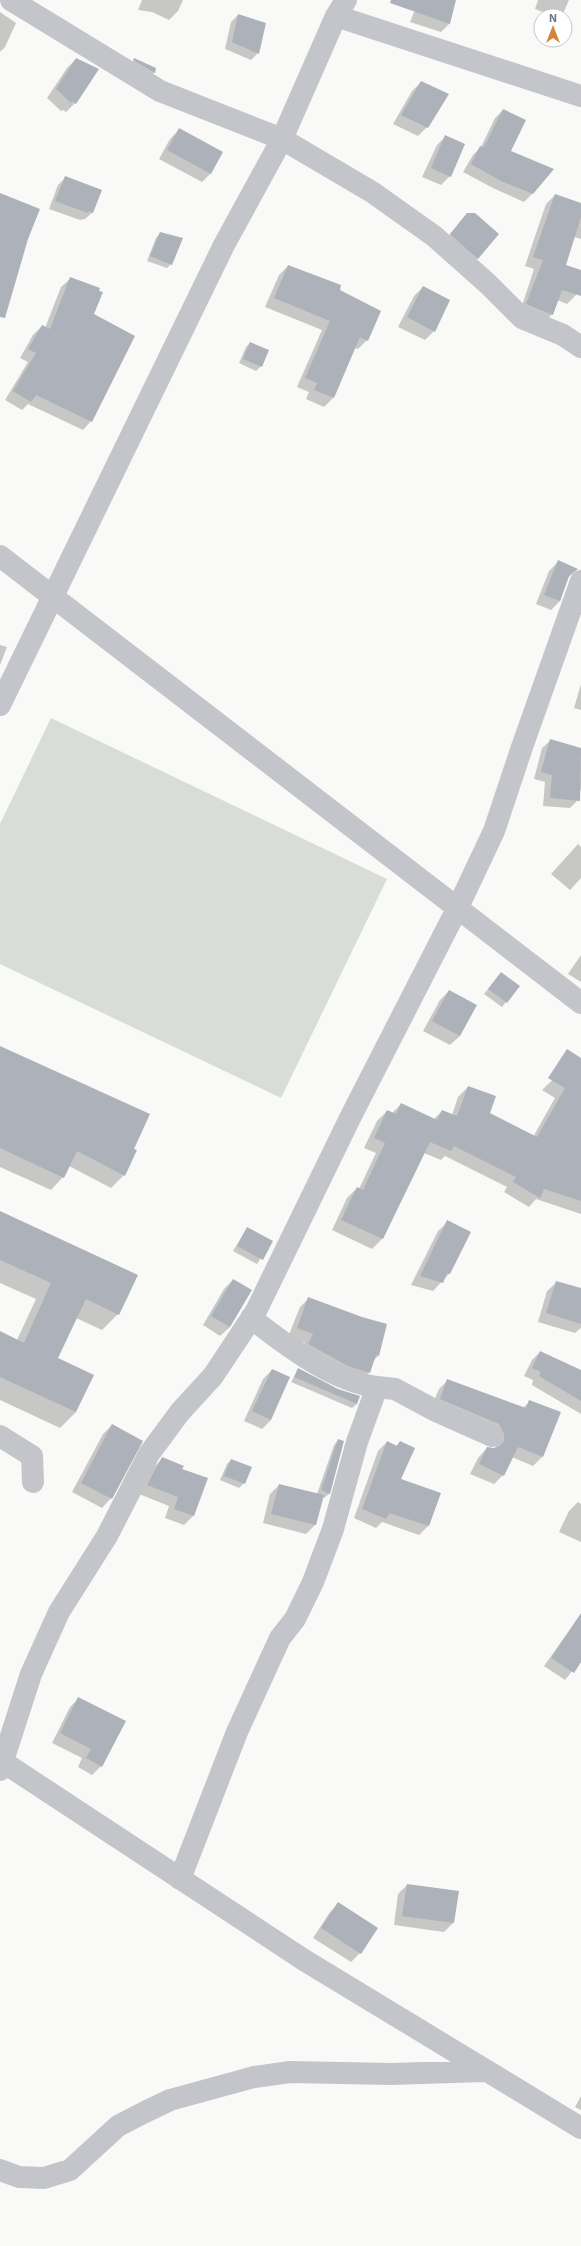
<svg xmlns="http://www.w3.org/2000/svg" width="581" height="2246" viewBox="0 0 581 2246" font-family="'Exo 2',sans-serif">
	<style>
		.green { fill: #d8ded7 }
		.shadow { fill: #0003 }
		.building { fill: #adb1b9 }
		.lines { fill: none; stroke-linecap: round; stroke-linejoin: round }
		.minor { stroke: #c3c5ca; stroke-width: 22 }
	</style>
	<rect width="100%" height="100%" fill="#f9f9f7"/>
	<path class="green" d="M51 718 387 879 281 1098 0 964V824Z"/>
	<path class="shadow" d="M142 0H183L178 11 169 20 152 12 138 10Z
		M419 0H449L450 23 441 32 410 22Z
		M538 0H569L562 16H554L535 9Z
		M0 12 16 23 5 47 0 52Z
		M238 15 258 53 251 60 225 49 231 22Z
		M76 59 75 103 66 112 63 110 61 111 47 98 67 68Z
		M134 60 155 69 154 73 150 77 129 65Z
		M421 82 427 127 418 136 393 124 412 91Z
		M503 110 509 152 532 194 524 202 493 188 463 172 473 155 481 147 495 118Z
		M179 130 211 173 202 182 159 159 170 139Z
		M446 136 450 176 441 185 422 177 437 145Z
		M66 177 93 212 85 219 80 220 49 209 58 185Z
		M555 195 581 204V239L574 237 564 265 581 271V285L576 295 567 304 557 300 552 314 543 324 519 315 534 269 525 266 546 204Z
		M468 214 478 258 469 267 442 243Z
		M160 233 171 264 167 268 147 261 156 238Z
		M288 266 339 291 367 340 358 349 354 348 333 398 324 407 306 399 309 392 297 387 322 330 265 307 279 275Z
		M70 279 93 315 91 421 83 430 28 404 22 410 5 400 28 362 20 358 33 335 42 326 45 328 61 287Z
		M423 287 434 331 425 340 398 327 414 296Z
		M250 343 261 366 256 371 239 363 246 347Z
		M558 562 576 569 568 578 560 601 551 610 536 604 549 571Z
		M0 645 7 647 0 665Z
		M581 684V710L574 708Z
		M550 741 581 749V788L578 800 570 808 543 806 545 782 534 779 542 748Z
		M578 844 581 847V878L570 890 551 874Z
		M581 955V982L568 974Z
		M497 978 506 1002 502 1007 484 994Z
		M449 991 460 1036 450 1045 423 1031 440 1000Z
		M0 1047 133 1149 124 1175 111 1188 69 1166 63 1177 51 1190 0 1167Z
		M577 1056 581 1059V1214L536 1199 529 1207 504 1192 507 1187 445 1156 441 1160 424 1153 382 1239 372 1249 332 1230 347 1198 357 1188 359 1189 376 1153 364 1148 377 1121 387 1111 392 1113 401 1104 434 1119 442 1111 452 1115 458 1097 468 1087 489 1114 533 1137 555 1098 542 1090Z
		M0 1212 118 1314 102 1330 76 1318 57 1359 76 1412 60 1428 0 1400V1332L17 1340 36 1299 0 1283Z
		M448 1222 470 1232 449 1274 433 1291 411 1285 438 1231Z
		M247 1228 272 1242 257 1264 233 1251Z
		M233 1280 230 1327 220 1336 203 1325 224 1289Z
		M557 1282 581 1289V1328L575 1333 538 1322 547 1291Z
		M309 1298 378 1356 373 1361 369 1372 360 1381 300 1354 305 1343 288 1337 300 1307Z
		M540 1352 581 1371V1414L532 1385 533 1380 524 1376 532 1360Z
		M299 1369 357 1404 352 1408 291 1382Z
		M272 1370 271 1420 262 1429 244 1421 263 1379Z
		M448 1380 523 1408 530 1401 542 1457 533 1466 512 1457 503 1475 494 1484 470 1474 478 1458 487 1448 495 1449 496 1444 431 1408 439 1389Z
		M112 1425 111 1498 102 1508 72 1492 103 1434Z
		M338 1440 343 1442 329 1494 324 1498 322 1497 315 1525 306 1534 263 1523 270 1494 279 1485 317 1494 334 1445Z
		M387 1442 396 1446 400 1442 399 1480 439 1493 428 1526 419 1535 382 1522 376 1528 354 1518 378 1451Z
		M162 1459 181 1470 207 1479 193 1516 184 1525 165 1518 169 1506 139 1494 153 1468Z
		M231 1460 244 1483 239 1488 220 1480 227 1464Z
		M578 1502 581 1504V1542L559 1532 569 1511Z
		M581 1614V1660L565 1680 544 1666Z
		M79 1698 101 1766 92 1775 78 1767 82 1758 52 1743 70 1707Z
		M407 1885 453 1923 444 1932 394 1925 398 1894Z
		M339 1903 376 1928 360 1953 351 1962 313 1938 330 1912Z
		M581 2096V2110L575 2107Z"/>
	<path class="building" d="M391 0H456L450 24 390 3Z
		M238 14 266 23 259 54 232 42Z
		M76 58 99 69 76 104 72 101 71 103 56 89Z
		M134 58 156 68 155 73 133 60Z
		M421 81 449 94 428 128 401 115Z
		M503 109 526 120 511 151 554 169 533 194 501 181 471 164 480 146 484 147Z
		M179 128 223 152 211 174 167 150Z
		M445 135 465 144 451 177 431 168Z
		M65 176 102 190 93 213 89 211 88 213 55 201Z
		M0 193 40 209 28 239 5 318 0 317Z
		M555 194 581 203V217L566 265 581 270V296L562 290 553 315 526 304 543 260 533 257Z
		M467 213H475L499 234 478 259 450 234Z
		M160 232 183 238 172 265 150 256Z
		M288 265 341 285 340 290 381 311 368 341 360 337 334 398 314 390 317 383 305 378 330 321 274 298Z
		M70 277 100 288 99 291 103 292 94 314 135 336 92 422 36 395 31 402 13 391 36 353 28 349 42 325 50 329Z
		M423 286 450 300 435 332 407 317Z
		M250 342 269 350 262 367 243 359Z
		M558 560 578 569 569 576 560 601 544 595Z
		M550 739 581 748 580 801 550 798 552 775 541 772Z
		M501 972 520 986 507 1003 488 989Z
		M449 990 477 1005 460 1036 432 1021Z
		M0 1046 150 1114 134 1149 137 1150 125 1176 77 1151 64 1178 0 1148Z
		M567 1049 581 1058V1201L544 1189 540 1198 513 1182 516 1177 454 1146 451 1151 430 1142 383 1239 341 1220 357 1187 363 1190 385 1143 374 1138 387 1110 396 1114 401 1103 437 1120 442 1110 457 1116 468 1086 496 1096 490 1113 537 1137 565 1088 548 1078Z
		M0 1211 138 1275 119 1315 86 1299 58 1358 94 1375 76 1412 0 1377V1331L24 1343 51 1283 0 1260Z
		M447 1220 471 1232 450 1274 447 1273 443 1283 420 1276Z
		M247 1227 273 1241 263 1260 237 1246Z
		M233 1279 252 1290 230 1327 211 1316Z
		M556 1281 581 1288V1324L546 1313Z
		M308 1297 362 1317 387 1324 379 1356 376 1355 370 1373 348 1366 308 1344 313 1334 297 1328Z
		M540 1351 581 1370V1401L539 1376 541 1372 532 1368Z
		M298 1368 338 1389 360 1396 357 1404 294 1377Z
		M272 1369 290 1377 271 1420 252 1411Z
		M447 1379 526 1408 529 1400 561 1412 543 1457 518 1447 504 1476 479 1464 487 1447 494 1448 500 1446 504 1441V1434L499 1424 440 1399Z
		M112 1424 143 1441 112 1499 81 1483Z
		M338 1439 344 1441 330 1494 321 1490Z
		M387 1441 397 1446 400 1441 415 1448 401 1479 441 1493 429 1526 389 1513 386 1519 362 1509Z
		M162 1457 184 1466 182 1469 208 1478 194 1516 174 1509 178 1497 147 1485Z
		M231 1459 252 1467 245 1484 224 1476Z
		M279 1484 324 1495 316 1525 271 1514Z
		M581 1613V1662L574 1673 551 1658Z
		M78 1697 126 1721 102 1767 86 1758 91 1749 60 1733Z
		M407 1884 459 1891 454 1923 402 1916Z
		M338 1902 378 1928 361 1954 321 1928Z"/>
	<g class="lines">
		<path class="minor" d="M11 0 160 91 282 139 372 192 434 236 488 284 522 318 563 335 581 347
			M336 16 581 96
			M0 556 581 1003
			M0 705 224 245 282 139 336 16 346 0
			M251 1318C286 1345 332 1381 377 1387
			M0 1436 32 1456 33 1482
			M0 1760 304 1960 581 2128
			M0 1770 31 1674 59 1612 107 1536 149 1454 180 1412 213 1376 256 1311 351 1116 458 907 494 831 522 747 581 581
			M180 1879 237 1732 280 1638 295 1619 313 1582 333 1529 357 1442 377 1387 395 1389 436 1411 492 1436
			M0 2170 19 2177 44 2178 70 2170 118 2126 143 2113 170 2100 254 2077 290 2072 392 2074 484 2071"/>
	</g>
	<g transform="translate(553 28)"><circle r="19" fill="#ffffff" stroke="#c4c7ce"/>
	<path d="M0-3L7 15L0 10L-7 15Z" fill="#d4843d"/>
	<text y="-6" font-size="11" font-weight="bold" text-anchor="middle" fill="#6b7485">N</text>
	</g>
</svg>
